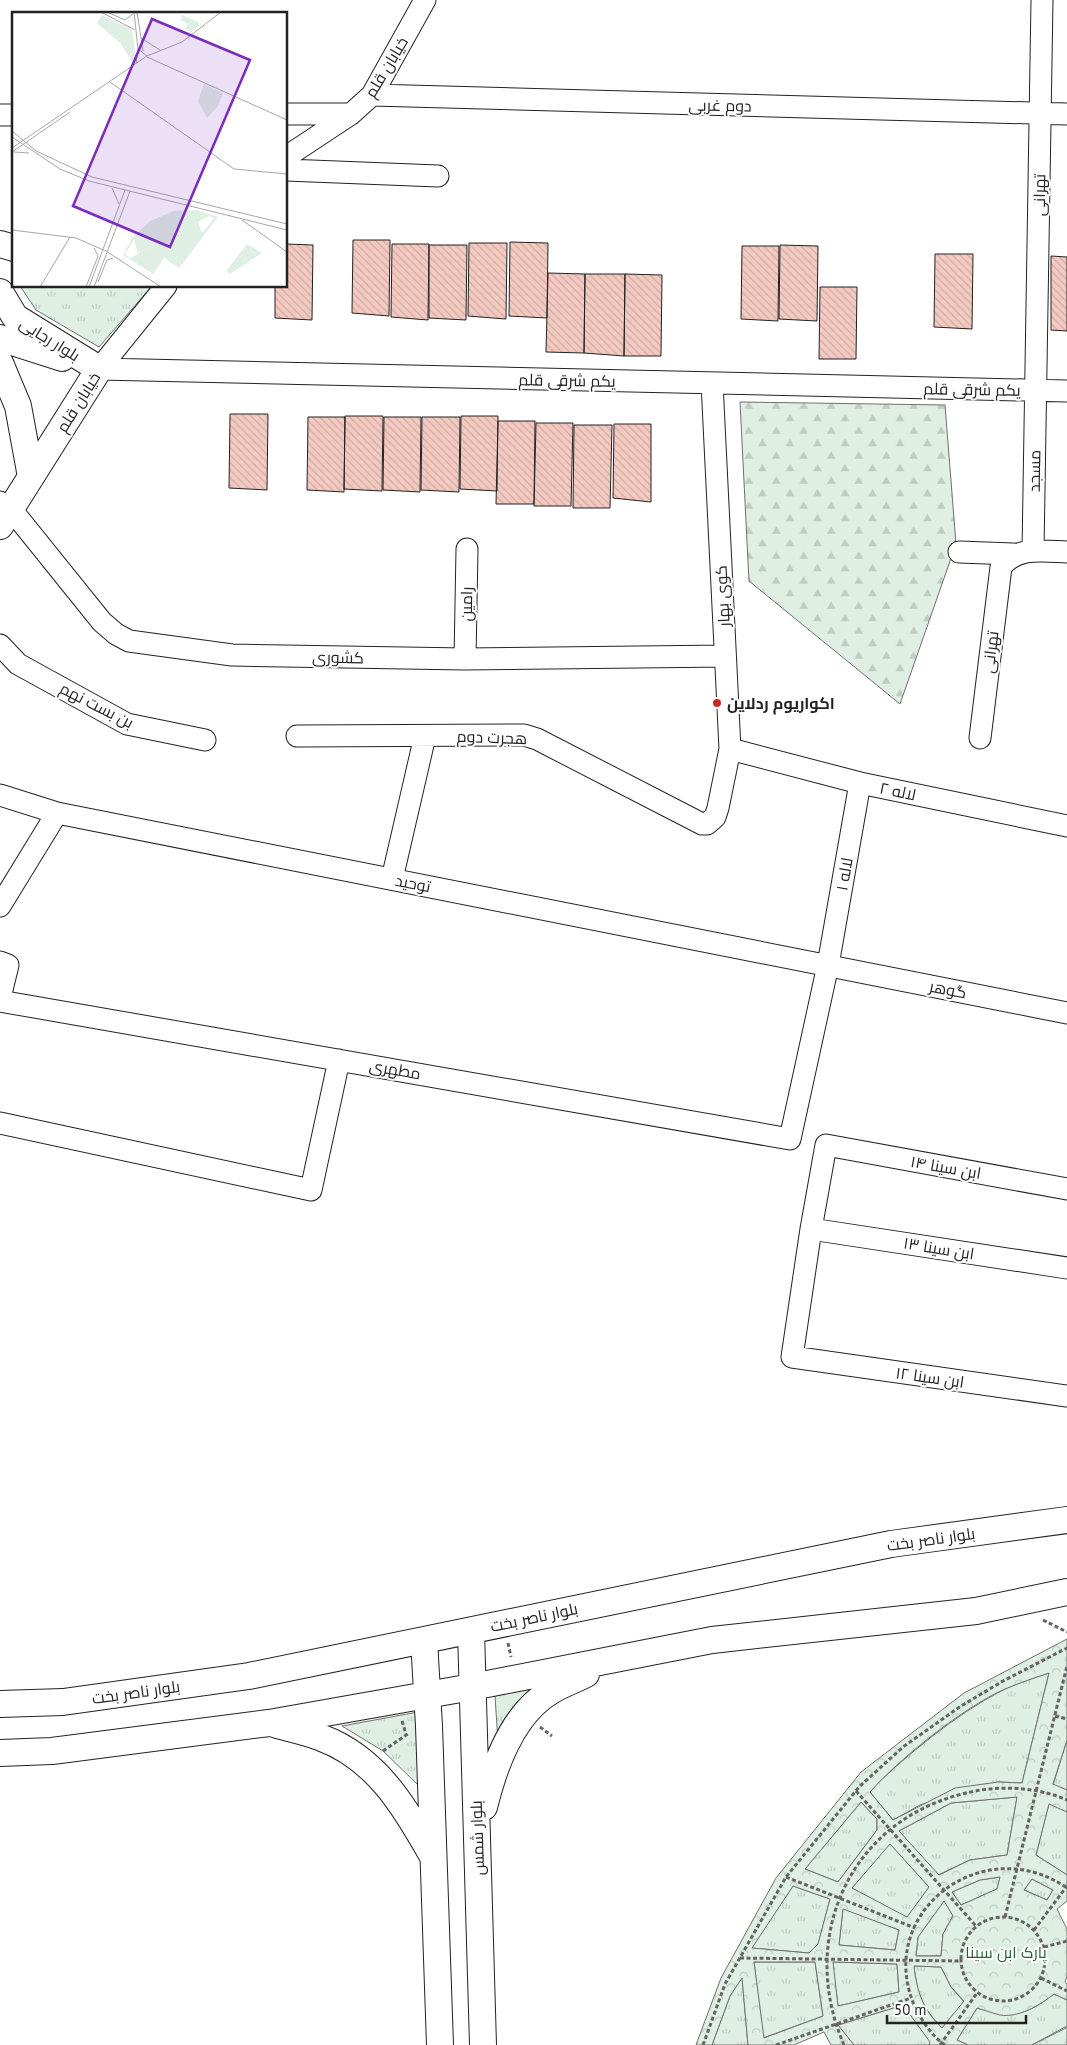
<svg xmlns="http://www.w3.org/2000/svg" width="1067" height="2045" viewBox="0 0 1067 2045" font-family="'PT Sans',Cairo,sans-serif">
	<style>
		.grass { fill: url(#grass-tufts); stroke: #6f6f6f }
		.forest { fill: url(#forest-firs); stroke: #6f6f6f }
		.park { fill: url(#park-crowns); stroke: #6f6f6f; fill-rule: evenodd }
		.building { fill: url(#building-back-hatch); stroke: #222 }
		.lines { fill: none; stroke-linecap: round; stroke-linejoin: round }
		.minor-casing { stroke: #222; stroke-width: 23 }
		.major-casing { stroke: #222; stroke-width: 28 }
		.path { stroke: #646464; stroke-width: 3; stroke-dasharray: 4 2.5; stroke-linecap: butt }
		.minor { stroke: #fff; stroke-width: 21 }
		.major { stroke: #fff; stroke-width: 26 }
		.poi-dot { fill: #c62828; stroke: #fff; stroke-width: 2 }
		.labels { text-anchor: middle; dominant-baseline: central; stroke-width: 4; stroke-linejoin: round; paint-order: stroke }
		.street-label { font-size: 16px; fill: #222; stroke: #fff }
		.poi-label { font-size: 16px; font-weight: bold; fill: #222; stroke: #fff; text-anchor: start }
		.park-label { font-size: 16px; fill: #2f5e38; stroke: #fff }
		.inset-road { fill: none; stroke: #a7a7a7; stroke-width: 1 }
		.view { fill: #7b2cbf; fill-opacity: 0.15; stroke: #7b2cbf; stroke-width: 2.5 }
		.inset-edge { fill: none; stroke: #222; stroke-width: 2.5 }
	</style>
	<defs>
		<pattern id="grass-tufts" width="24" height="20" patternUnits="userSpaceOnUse" patternTransform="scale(1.25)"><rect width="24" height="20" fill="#e0efe3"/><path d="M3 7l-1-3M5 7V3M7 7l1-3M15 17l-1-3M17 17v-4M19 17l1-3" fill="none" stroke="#c0cdc2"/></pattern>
		<pattern id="forest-firs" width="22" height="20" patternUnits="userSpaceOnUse" patternTransform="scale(1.25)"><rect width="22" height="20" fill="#e0efe3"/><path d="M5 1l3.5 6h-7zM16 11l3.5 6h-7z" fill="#c0cdc2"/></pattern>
		<pattern id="park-crowns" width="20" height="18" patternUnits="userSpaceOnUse" patternTransform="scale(1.25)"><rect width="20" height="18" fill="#e0efe3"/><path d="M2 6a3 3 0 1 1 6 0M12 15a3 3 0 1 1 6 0" fill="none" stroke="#c0cdc2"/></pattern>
		<pattern id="building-back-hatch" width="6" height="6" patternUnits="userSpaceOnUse" patternTransform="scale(1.25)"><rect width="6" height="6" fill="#f3c9c0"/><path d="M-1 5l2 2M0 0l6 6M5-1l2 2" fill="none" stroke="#d0aca5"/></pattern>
	</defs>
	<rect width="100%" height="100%" fill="#fff"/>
	<path class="grass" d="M20 286H152L99 347 36 310Z
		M1049 1673 1022 1783 998 1782 920 1805 893 1820 869 1791C910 1753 953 1716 1003 1690 1017 1683 1034 1678 1049 1673Z
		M548 1684 498 1742 495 1696Z
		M418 1712V1785L383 1751 342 1726Z
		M1067 1740V1790L1053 1785Z
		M1017 1797 1007 1855 970 1860 938 1875 899 1831 951 1803Z
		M861 1802 877 1819V1830L838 1882 805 1869Z
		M1049 1803 1067 1812V1875L1036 1855Z
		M890 1843 929 1887 907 1918 852 1888Z
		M1000 1877 997 1889 961 1905 952 1892 980 1880Z
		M1032 1879 1053 1890 1047 1900 1024 1890Z
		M793 1886 830 1899 818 1945 809 1953 751 1948Z
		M944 1900 953 1916 943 1934 941 1956H916L918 1937Z
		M843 1908 899 1930 895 1950 839 1945Z
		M754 1962H815L823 2016 763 2038Z
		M832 1962 897 1964 899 1992 838 2006Z
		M914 1966 941 1967 951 1987 964 2002 942 2028C922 2007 917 1994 914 1966Z
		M742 1977 748 2045H712L730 1996Z
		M1054 1994 1067 2000V2026L1032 2045H968L957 2040 977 2008C1011 2018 1026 2016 1054 1994Z
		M903 2005 931 2042 928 2045H854L838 2025Z"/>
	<path class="forest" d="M740 402 945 405 956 544 900 704 749 581Z"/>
	<path class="park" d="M1067 1639V1740L1053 1784 1067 1790V1812L1049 1804 1036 1855 1067 1875V1901L1057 1909 1067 1929V1976L1065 1982 1067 1984V2000L1054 1994C1040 2005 1019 2018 1000 2015 992 2013 984 2010 977 2008L957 2040 968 2045H929L930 2042 903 2005 838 2025 854 2045H831L824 2032 794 2045H748L742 1978 730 1996 712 2045H696L721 1978 776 1878 861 1772 964 1693ZM1049 1673 1022 1783 998 1782 955 1788 893 1820 870 1792C900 1758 964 1707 1005 1689 1019 1683 1034 1678 1049 1673ZM1017 1797 1007 1855 970 1860 939 1875 899 1831 951 1803ZM861 1802 877 1819V1830L838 1882 805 1869ZM890 1844 929 1887 907 1917 852 1888ZM1000 1877 997 1889 961 1905 952 1892 980 1880ZM1032 1879 1053 1890 1047 1900 1024 1890ZM793 1886 830 1899 818 1944 809 1953 752 1948ZM944 1901 953 1916 943 1934 941 1956H916L918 1937ZM843 1909 899 1930 895 1950 839 1945ZM754 1962H815L823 2016 764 2038ZM833 1962 897 1964 899 1992 838 2006ZM914 1966 941 1967 951 1987 964 2001 942 2028C923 2010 917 1992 914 1966Z
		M1067 2026V2045H1032L1066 2028Z"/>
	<path class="building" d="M353 240H390L389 316 352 313Z
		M510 242 548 243 547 318 509 316Z
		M469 243H507L506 319 468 316Z
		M286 244 313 245 312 320 275 318V286H286Z
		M392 244H429L428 320 391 317Z
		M429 245H467L466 320 429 318Z
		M780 245 818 246 817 321 779 319Z
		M742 246H779L778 321 741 319Z
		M935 254H973L972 329 934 327Z
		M1051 256 1067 257V331L1051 330Z
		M548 273 585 274 584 353 546 352Z
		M585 274H625L624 356 584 353Z
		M625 274 662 275 661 356H624Z
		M820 287H857L856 359H819Z
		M230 414H268L267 490 229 488Z
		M345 416H383L382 491 344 489Z
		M461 416H498L497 491 460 489Z
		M308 417H345L344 492 307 490Z
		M384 417H421L420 492 383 490Z
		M422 417H460L459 492 421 490Z
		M498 421H535L534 504H496Z
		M536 423H573L571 506H534Z
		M614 424H651V502L613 498Z
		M574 425H612L610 508H573Z"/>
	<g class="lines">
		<defs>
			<path id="minor" d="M372 95 1067 114
				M286 114H351
				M0 115H14
				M286 157 351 114 372 95 425 0
				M286 170 438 176
				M99 369 1067 391
				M99 369 166 286
				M0 502 11 509 102 622 116 634 129 641 232 655 465 659 725 656
				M1033 551 1042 0
				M959 552 1013 554
				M0 645 18 664 127 724 205 740
				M465 659 467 549
				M297 736 524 735 537 739 702 824H707L715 817 718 808 730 749 712 383
				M980 738 1001 567C1017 546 1043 551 1067 552
				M730 749 860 783 1067 826
				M0 795 57 813 1067 1013
				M392 879 425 736
				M0 906 57 813
				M0 962 8 965 0 998
				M0 1001 790 1139 828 965 860 783
				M0 1123 311 1190 339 1060
				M1067 1189 826 1145 811 1229 792 1357 1067 1396
				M811 1229 1067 1268"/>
			<path id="major" d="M0 244 14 248
				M0 292 15 317 99 369
				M0 338 62 358
				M0 363 18 406 31 477
				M0 526 99 369
				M471 1631 483 2045
				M424 1640 429 1726 440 2045
				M0 1704 63 1702 249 1676 891 1544 1067 1520
				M277 1725C292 1729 307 1732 322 1738 376 1758 405 1807 432 1855
				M0 1753 52 1751 269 1723 472 1687 712 1640 976 1611 1067 1592
				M484 1807C494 1766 512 1714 551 1691 562 1684 575 1680 586 1674"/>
		</defs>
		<use href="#minor" class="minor-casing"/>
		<use href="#major" class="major-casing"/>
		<path class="path" d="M1043 1620 1067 1632
			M508 1643 511 1657
			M1055 1716 1067 1719
			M402 1721 406 1734
			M540 1727 552 1736
			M383 1751 409 1733
			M856 1791 976 1926
			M786 1877 915 1928
			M961 1959a42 42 0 1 1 84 0a42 42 0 1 1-84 0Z
			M1005 1917 1067 1666
			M1034 1930 1067 1886
			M1044 1947 1067 1941
			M740 1958 960 1961
			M1041 1978 1067 1991
			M703 2045 725 1984 786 1877 859 1787 903 1747 961 1706 1003 1681 1067 1648
			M776 2045 911 1998
			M844 2045C798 1939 848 1823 962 1794 995 1785 1035 1786 1067 1800
			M940 2045 977 1993
			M945 2045C932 2036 922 2021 915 2007 873 1912 984 1830 1067 1888"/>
		<use href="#minor" class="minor"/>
		<use href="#major" class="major"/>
	</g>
	<circle class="poi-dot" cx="717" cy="703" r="5"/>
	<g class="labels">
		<g class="street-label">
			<text transform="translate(386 67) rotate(-59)">خیابان قلم</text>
			<text transform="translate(720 105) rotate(1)">دوم غربی</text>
			<text transform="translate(1039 195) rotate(-89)">تهرانی</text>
			<text transform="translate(50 339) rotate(32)">بلوار رجایی</text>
			<text transform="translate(567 380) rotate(1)">یکم شرقی قلم</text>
			<text transform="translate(972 389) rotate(1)">یکم شرقی قلم</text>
			<text transform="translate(78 402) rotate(-58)">خیابان قلم</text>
			<text transform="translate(1034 471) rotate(-89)">مسجد</text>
			<text transform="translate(722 596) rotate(-93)">کوی بهار</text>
			<text transform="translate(466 604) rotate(-89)">رامین</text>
			<text transform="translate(990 652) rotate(-83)">تهرانی</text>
			<text transform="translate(338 657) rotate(1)">کشوری</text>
			<text transform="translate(97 705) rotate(27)">بن بست نهم</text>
			<text transform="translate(492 737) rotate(2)">هجرت دوم</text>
			<text transform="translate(898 791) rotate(12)">لاله ۲</text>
			<text transform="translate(844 874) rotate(-80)">لاله ۱</text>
			<text transform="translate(413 883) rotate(11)">توحید</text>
			<text transform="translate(948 989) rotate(11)">گوهر</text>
			<text transform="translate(395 1069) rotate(10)">مطهری</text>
			<text transform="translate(946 1167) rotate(10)">ابن سینا ۱۴</text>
			<text transform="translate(939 1248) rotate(9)">ابن سینا ۱۳</text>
			<text transform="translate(930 1377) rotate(8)">ابن سینا ۱۲</text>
			<text transform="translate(931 1539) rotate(-8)">بلوار ناصر بخت</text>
			<text transform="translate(534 1617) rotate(-12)">بلوار ناصر بخت</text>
			<text transform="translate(136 1692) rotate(-8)">بلوار ناصر بخت</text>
			<text transform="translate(477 1838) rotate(-92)">بلوار شمس</text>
		</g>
		<g class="poi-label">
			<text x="727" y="703">اکواریوم ردلاین</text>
		</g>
		<g class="park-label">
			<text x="1006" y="1952">پارک ابن سینا</text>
		</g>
	</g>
	<g transform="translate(12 12)">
		<rect width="275" height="275" fill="#fff"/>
		<path d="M123 225H137L139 234 128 241Z" fill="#e0efe3"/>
		<path d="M192 72 211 81 206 94 195 106 186 89Z" fill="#e0efe3"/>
		<path d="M90 3 120 18 124 45 120 50 109 32 85 11ZM170 3 186 10 187 14 179 20 173 17 176 12 168 8ZM184 198 206 205 167 256 152 246 141 262 111 243 121 225 138 209 162 199ZM197 204 202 206 190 221 186 210ZM124 225H136L139 234 128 241ZM122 227 126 242 118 246 113 242ZM235 232 250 241 218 262 214 259Z" fill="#e0efe3" fill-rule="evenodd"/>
		<path class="inset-road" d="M89 0 123 18M95 0 113 8 121 2M122 0 126 37 135 44M125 0 131 39M129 26 148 38M135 44 170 30 209 0M135 45 275 108M124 52 126 37M98 70 222 157 275 162M0 119 24 139 80 165 275 212M0 125 48 157 77 169 275 218M0 136 135 44M0 140 58 100M2 140 17 141M100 176 107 192M230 208 275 240M0 218 64 226 94 239 149 275M86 270 95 248 101 246M28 275 58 225M74 275 86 244 82 236M77 275 113 178M82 275 118 179"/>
		<path class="view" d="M140 7 238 48 158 235 61 194Z"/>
		<rect width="275" height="275" class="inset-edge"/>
	</g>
	<path d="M887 2015v8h139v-8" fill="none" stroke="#222222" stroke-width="2.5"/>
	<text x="894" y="2015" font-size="15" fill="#222222" stroke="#ffffff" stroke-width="4" paint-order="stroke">50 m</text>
</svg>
